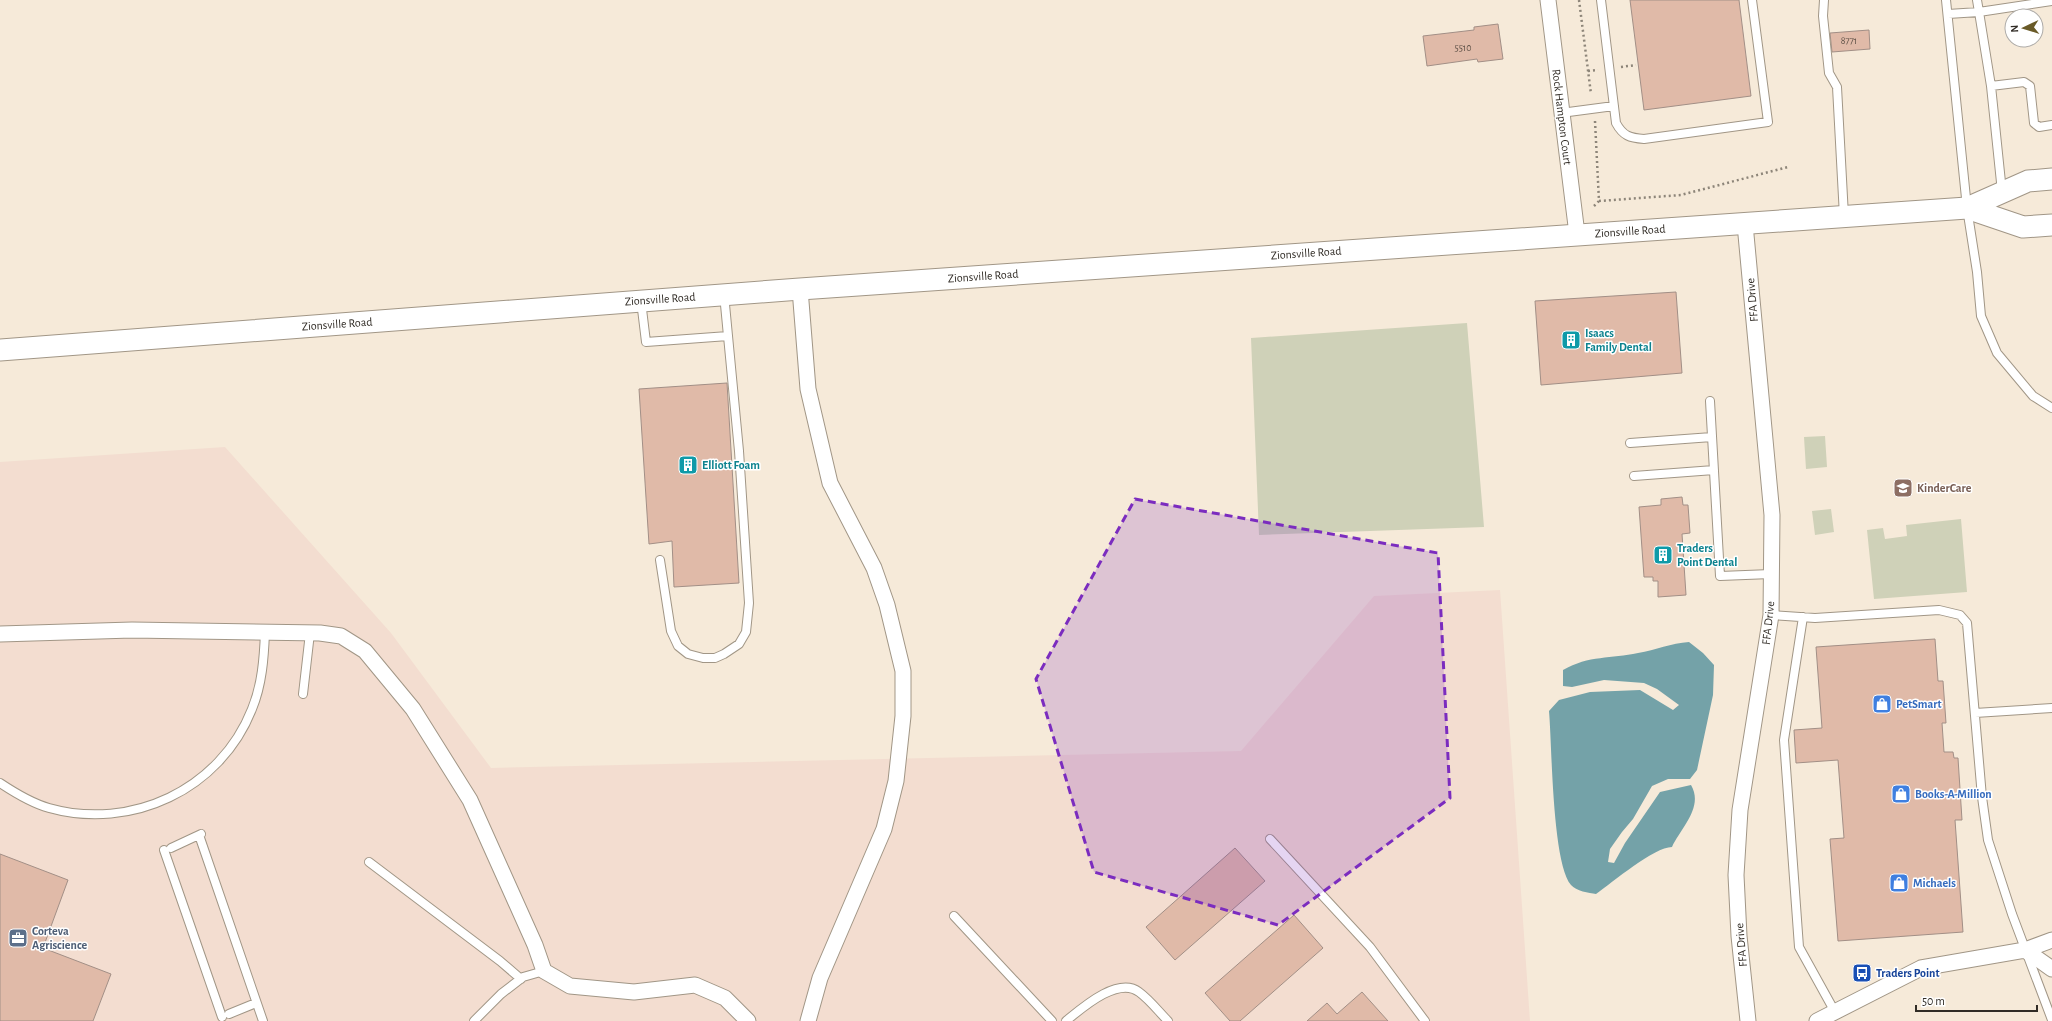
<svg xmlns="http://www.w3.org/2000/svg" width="2052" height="1021" viewBox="0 0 2052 1021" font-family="'Alegreya Sans',sans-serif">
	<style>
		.industrial { fill: #f3ddd0 }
		.green { fill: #cfd1b8 }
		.water { fill: #74a2a8 }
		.building { fill: #e0baa8; stroke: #a28f86 }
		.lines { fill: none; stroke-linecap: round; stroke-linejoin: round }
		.lane-casing { stroke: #a19686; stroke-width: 10 }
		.street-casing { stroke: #a19686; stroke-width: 17 }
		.secondary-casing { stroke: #a19686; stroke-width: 23 }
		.path { stroke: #8d8579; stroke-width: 2.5; stroke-dasharray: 2 3; stroke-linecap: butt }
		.lane { stroke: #fff; stroke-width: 8 }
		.street { stroke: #fff; stroke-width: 15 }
		.secondary { stroke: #fff; stroke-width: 21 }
		.marked { fill: #7b2cbf; fill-opacity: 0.2; stroke: #7b2cbf; stroke-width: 3; stroke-dasharray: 8 5; stroke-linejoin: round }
		.labels { text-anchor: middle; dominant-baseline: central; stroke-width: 3; stroke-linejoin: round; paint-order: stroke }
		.number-label { font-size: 10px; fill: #5d5046 }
		.street-label { font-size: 12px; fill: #312c26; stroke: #fff }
		.culture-label { font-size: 12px; font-weight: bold; fill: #0d838f; stroke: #fff; text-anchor: start }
		.education-label { font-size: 12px; font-weight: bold; fill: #785e54; stroke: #fff; text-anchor: start }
		.shop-label { font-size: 12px; font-weight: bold; fill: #366cbe; stroke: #fff; text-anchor: start }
		.service-label { font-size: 12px; font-weight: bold; fill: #4e5e75; stroke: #fff; text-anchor: start }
		.transit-label { font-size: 12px; font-weight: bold; fill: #164399; stroke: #fff; text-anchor: start }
	</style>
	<rect width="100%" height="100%" fill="#f6ead9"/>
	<path class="industrial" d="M225 447 391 633 491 768 1241 751 1374 596 1500 590 1530 1021H0V462Z"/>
	<path class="green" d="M1467 323 1484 527 1259 535 1251 338Z
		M1825 436 1827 467 1806 469 1804 437Z
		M1831 509 1834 532 1815 535 1812 511Z
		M1961 519 1967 592 1874 599 1867 530 1883 528 1885 539 1907 536 1906 525Z"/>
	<path class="water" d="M1689 642 1703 653 1714 665 1713 695 1697 770 1690 779H1668L1652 786 1633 819 1622 832 1610 849 1608 862 1614 863 1625 843 1660 792 1691 785C1704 807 1681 828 1672 847 1654 847 1613 882 1596 894 1589 893 1576 891 1571 885 1552 863 1552 745 1549 711L1559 700 1590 692 1640 690 1673 710 1679 705 1657 689 1644 683 1604 680 1572 687 1563 686V670C1589 655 1611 659 1638 653 1656 650 1671 643 1689 642Z"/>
	<path class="building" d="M1630 0H1739L1751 96 1644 110Z
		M1498 24 1503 59 1478 62 1477 59 1427 66 1423 36 1474 30V27Z
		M1869 30 1870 49 1832 52 1830 33Z
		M1676 292 1682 373 1541 385 1535 301Z
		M727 383 739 583 674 587 672 541 649 544 639 389Z
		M1682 497 1683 505H1688L1690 533 1682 534 1686 595 1658 597V581H1653V577H1644L1639 507 1661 505V499Z
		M1935 639 1938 681H1943L1946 723H1942L1944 752H1953L1954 758H1958L1962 820H1955L1963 932 1838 941 1830 839 1844 838 1838 760 1796 763 1794 730 1822 728 1816 647Z
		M1235 848 1265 881 1175 960 1146 927Z
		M0 854 68 880 43 948 111 974 93 1021H0Z
		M1294 915 1323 948 1240 1021H1230L1205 993Z
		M1362 992 1388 1021H1307L1327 1003 1337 1014Z"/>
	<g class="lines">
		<defs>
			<path id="lane" d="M1601 0 1616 123C1623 136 1630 138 1644 139L1768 122 1752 0
				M1824 0 1823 16 1829 73 1837 87 1844 216
				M1946 0 1967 208 1977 272 1981 316 1997 353 2033 396 2052 408
				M1948 14 1979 12 1977 0
				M1991 86 2024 82 2030 86 2034 123 2039 127 2052 125
				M1561 113 1614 106
				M2002 192 1991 86 1979 12 2052 1
				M641 301 646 342 728 336 724 294
				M1710 401 1720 576 1771 574
				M1630 443 1712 437
				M1634 476 1714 470
				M660 560 671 631 678 646 688 654 703 658H715L724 654 739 644 746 632 749 603 739 451 728 336
				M1771 615 1815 618 1939 610 1960 615 1967 623 1982 797 1988 840 2012 914 2052 1020
				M1803 617 1784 740 1799 947 1835 1012
				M303 694 310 633
				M1975 713 2052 708
				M0 783C15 793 31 803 49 808 131 831 220 790 252 709 262 685 264 658 265 632
				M199 835 263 1021
				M1270 839 1370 947 1425 1021
				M171 848 201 834
				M164 850 222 1017
				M369 862 500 961 521 979
				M954 916 1052 1021
				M229 1014 256 1003
				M474 1021 501 994 523 977 544 971
				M1066 1021C1082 1008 1118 976 1139 992 1150 1000 1159 1012 1168 1021"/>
			<path id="street" d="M1548 0 1577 234
				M1745 224 1772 515 1771 615 1740 810 1736 875 1739 936 1748 1021
				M800 289 808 389 830 483 874 568 887 605 903 671V716L896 781 884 829 820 978 808 1021
				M0 634 132 630 320 633 341 636 365 651 413 709 470 800 535 945 544 971 570 986 634 992 695 985 725 998 748 1021
				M2025 950 2052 969
				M1817 1021 1921 968 2025 950 2052 940"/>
			<path id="secondary" d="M1967 208 2023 227 2052 225
				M0 350 800 289 1967 208 2028 181 2052 179"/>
		</defs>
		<use href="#lane" class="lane-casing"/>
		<use href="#street" class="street-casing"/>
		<use href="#secondary" class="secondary-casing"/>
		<path class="path" d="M1579 0 1591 94
			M1621 67 1636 65
			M1588 71 1598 70
			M1595 121 1599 201 1681 195 1788 167
			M1594 206 1599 201"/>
		<use href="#lane" class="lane"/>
		<use href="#street" class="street"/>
		<use href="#secondary" class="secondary"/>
	</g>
	<path class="marked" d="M1135 499 1438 553 1450 798 1278 925 1094 872 1036 679Z"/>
	<defs>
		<symbol id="building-square" viewBox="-11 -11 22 22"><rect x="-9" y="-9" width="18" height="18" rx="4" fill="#0f9aa8" stroke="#fff"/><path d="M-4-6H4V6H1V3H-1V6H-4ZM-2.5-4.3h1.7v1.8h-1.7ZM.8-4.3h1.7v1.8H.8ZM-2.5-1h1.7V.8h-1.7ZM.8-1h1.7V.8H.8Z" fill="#fff"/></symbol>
		<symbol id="school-square" viewBox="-11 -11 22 22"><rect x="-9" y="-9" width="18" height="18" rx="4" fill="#8d6e63" stroke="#fff"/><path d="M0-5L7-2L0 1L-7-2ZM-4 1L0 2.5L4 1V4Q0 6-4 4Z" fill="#fff"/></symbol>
		<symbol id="shop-square" viewBox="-11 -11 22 22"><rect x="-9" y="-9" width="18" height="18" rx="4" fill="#3f7fe0" stroke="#fff"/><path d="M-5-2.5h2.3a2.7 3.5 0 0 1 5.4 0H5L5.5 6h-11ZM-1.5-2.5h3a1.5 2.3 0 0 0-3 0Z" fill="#fff"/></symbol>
		<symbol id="office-square" viewBox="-11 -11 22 22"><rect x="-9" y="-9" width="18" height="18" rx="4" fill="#5c6f8a" stroke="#fff"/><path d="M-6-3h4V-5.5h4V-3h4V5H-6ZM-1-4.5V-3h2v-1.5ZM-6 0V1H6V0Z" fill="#fff"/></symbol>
		<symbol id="bus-square" viewBox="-11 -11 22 22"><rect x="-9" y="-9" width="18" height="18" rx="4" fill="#1a4fb4" stroke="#fff"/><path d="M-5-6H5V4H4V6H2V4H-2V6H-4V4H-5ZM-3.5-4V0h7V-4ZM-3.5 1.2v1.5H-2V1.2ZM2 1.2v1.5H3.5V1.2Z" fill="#fff"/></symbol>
	</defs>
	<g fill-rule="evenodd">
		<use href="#building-square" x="1560" y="329" width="22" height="22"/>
		<use href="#building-square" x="677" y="454" width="22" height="22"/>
		<use href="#school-square" x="1892" y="477" width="22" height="22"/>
		<use href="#building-square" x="1652" y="544" width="22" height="22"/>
		<use href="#shop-square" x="1871" y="693" width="22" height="22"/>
		<use href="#shop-square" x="1890" y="783" width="22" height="22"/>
		<use href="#shop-square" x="1888" y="872" width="22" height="22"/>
		<use href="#office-square" x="7" y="927" width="22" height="22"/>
		<use href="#bus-square" x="1851" y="962" width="22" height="22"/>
	</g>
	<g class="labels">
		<g class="number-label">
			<text x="1849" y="41">8771</text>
			<text x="1463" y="48">5510</text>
		</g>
		<g class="street-label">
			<text transform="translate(1562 117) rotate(83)">Rock Hampton Court</text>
			<text transform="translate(1630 231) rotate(-4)">Zionsville Road</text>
			<text transform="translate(1306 253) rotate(-4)">Zionsville Road</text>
			<text transform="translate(983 276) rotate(-4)">Zionsville Road</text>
			<text transform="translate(660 299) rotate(-4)">Zionsville Road</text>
			<text transform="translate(1752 300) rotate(-95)">FFA Drive</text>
			<text transform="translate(337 324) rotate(-4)">Zionsville Road</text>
			<text transform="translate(1768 623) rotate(-84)">FFA Drive</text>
			<text transform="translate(1741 945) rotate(-95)">FFA Drive</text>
		</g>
		<g class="culture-label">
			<text x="1585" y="333">Isaacs<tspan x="1585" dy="14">Family Dental</tspan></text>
			<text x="702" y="465">Elliott Foam</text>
			<text x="1677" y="548">Traders<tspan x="1677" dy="14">Point Dental</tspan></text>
		</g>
		<g class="education-label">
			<text x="1917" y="488">KinderCare</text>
		</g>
		<g class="shop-label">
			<text x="1896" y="704">PetSmart</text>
			<text x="1915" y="794">Books-A-Million</text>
			<text x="1913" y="883">Michaels</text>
		</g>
		<g class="service-label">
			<text x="32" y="931">Corteva<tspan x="32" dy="14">Agriscience</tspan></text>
		</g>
		<g class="transit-label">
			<text x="1876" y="973">Traders Point</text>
		</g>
	</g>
	<g transform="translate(2024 28) rotate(266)"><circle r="19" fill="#ffffff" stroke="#adaba8"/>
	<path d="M0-3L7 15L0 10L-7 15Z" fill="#6a5b28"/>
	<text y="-6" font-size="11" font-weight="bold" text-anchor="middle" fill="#312c26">N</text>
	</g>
	<path d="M1916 1005v6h121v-6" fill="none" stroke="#312c26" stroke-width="2"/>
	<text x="1922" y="1005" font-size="12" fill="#312c26" stroke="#ffffff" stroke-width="3" paint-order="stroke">50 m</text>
</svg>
